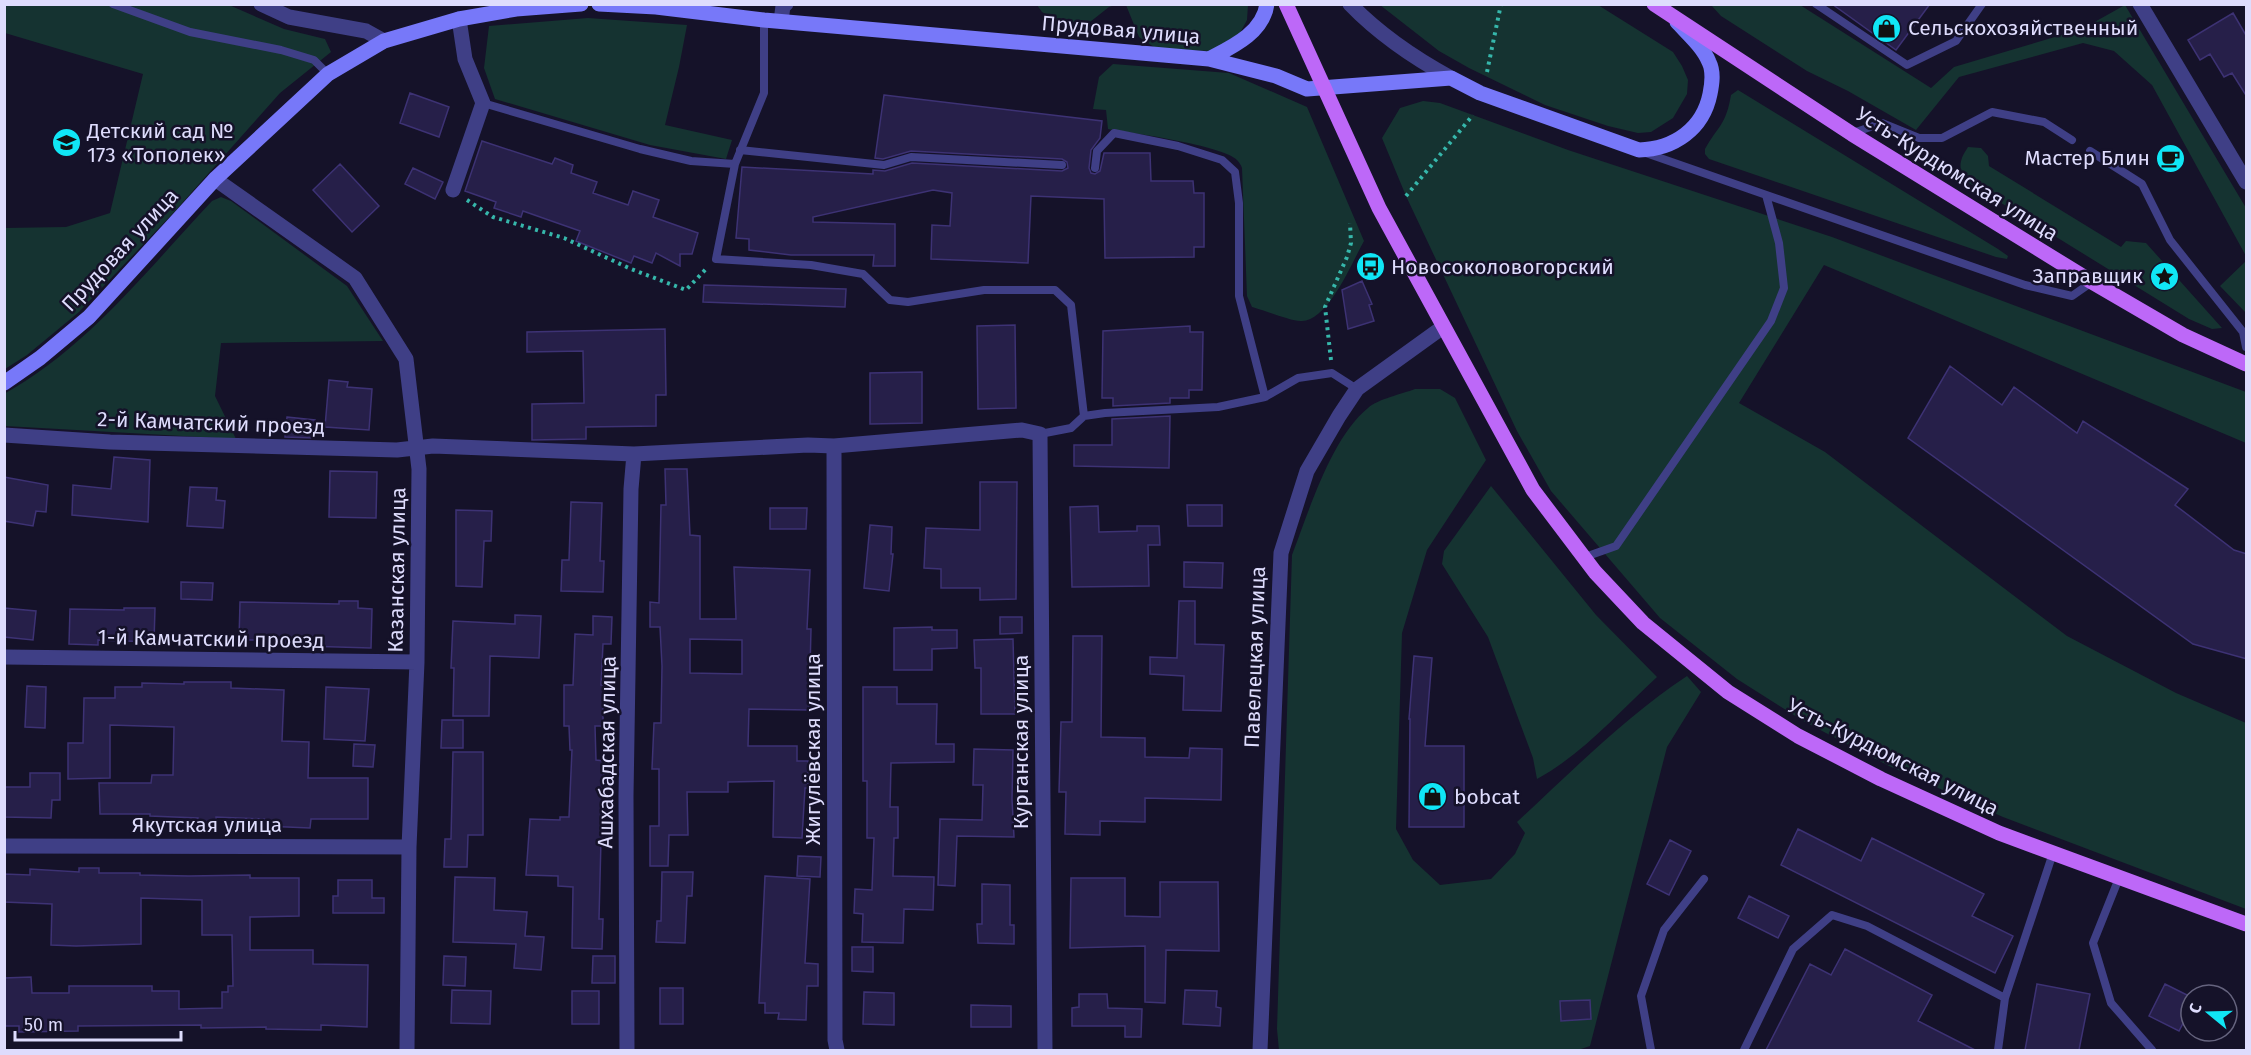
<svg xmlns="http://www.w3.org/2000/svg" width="2251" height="1055" viewBox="0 0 2251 1055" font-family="'Fira Sans',sans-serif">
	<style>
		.green { fill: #153331 }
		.building { fill: #261f49; stroke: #3d3274; stroke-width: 1.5; fill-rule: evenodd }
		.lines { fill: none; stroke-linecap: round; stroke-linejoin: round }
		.path { stroke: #36b7ab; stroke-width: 4; stroke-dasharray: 3 4.5; stroke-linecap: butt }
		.lane { stroke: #3f3f86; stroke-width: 8 }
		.street { stroke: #3f3f86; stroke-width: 15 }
		.secondary { stroke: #7778f9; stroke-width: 15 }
		.primary { stroke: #bd68f8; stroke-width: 15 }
		.labels { text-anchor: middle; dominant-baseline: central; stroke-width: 5; stroke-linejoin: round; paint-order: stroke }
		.poi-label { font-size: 21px; fill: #dedcfd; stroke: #151229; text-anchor: start }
		.street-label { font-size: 21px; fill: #dedcfd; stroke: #151229 }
	</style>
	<rect width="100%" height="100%" fill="#151229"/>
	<path class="green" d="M5 5H229L284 29 325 39 331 52 280 93 175 211 79 312 27 355 5 369V228L66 227 110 213 143 74 5 33Z
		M1037 5H1115L1109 7 1090 22H1059L1042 12Z
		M1126 5H1248L1247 20 1240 33 1211 51 1157 49 1139 37Z
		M1380 5H1598L1673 52 1682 66 1688 80 1687 94 1673 118 1651 132 1638 133 1608 126 1545 105 1469 68 1439 51Z
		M1711 5H1800L1931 88 1954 67 2082 29 2125 5 2246 208V256L2152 85 2114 51 2083 43 1959 77 1916 130 1848 91 1807 71 1721 16Z
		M588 18 687 25 679 67 665 125 732 140 726 159 650 145 495 99 484 68 489 26Z
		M1113 64 1229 73 1307 107 1364 241C1352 262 1329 320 1302 321 1292 322 1264 310 1252 307L1247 296 1242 168C1241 165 1239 162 1237 160 1222 145 1132 133 1108 129L1106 110 1093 109 1099 77Z
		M1738 90 1998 249 2008 256 2007 259 1996 257 1709 159 1705 154V149C1718 126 1726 125 1731 95Z
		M1423 101 1440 103 1568 150 1832 237 2246 392V443L1824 265 1739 403 1825 452 2067 636 2176 693 2246 723V909L2003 817 1889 766 1805 722 1737 679 1660 618 1551 491 1517 431 1406 196 1382 138 1400 108Z
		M1968 147 1981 148 1988 156 1989 166 2121 247 2126 241 2146 243 2222 328 2212 329 2189 319 1964 180C1958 166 1960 159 1968 147Z
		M221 197 231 201 347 286 383 341 221 343 215 396 236 439 5 426 4 394C87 348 148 269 212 201Z
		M2246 261V313L2220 286Z
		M1415 389H1440L1455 398 1486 460 1427 550 1402 633 1396 829 1413 860 1440 885 1491 879 1515 854 1525 833 1517 822C1571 772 1625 717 1687 676L1701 692 1667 747 1590 1046 1578 1050H1279L1277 1029 1292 555C1309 511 1331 438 1368 408 1378 399 1402 394 1415 389Z
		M1491 486 1596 615 1657 677C1619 712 1583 754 1537 779L1533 758 1488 637 1442 564 1444 551Z"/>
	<path class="building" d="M1832 4H1930L1896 50Z
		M2233 13 2247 37V97L2232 73 2224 77 2210 54 2200 60 2188 40Z
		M410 93 449 107 439 137 400 123Z
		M884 95 1102 121 1100 138 1091 150 1089 168 1091 173 1095 174 1100 171 1104 153H1150L1151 181H1193L1194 193H1204V247H1194V257L1105 258 1104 199 1031 196 1028 263 931 259 932 225 950 226 952 193 933 190 813 217V222L895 224V266H873L874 255H791L749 250V239L736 238 742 167 873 174V170L885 171 912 163 1062 171 1068 168 1067 162 1062 159 911 151 883 159 875 158Z
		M482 141 552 164 555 158 573 165 571 173 597 182 593 193 628 205 633 191 659 200 653 217 698 233 692 254H680V266L656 253 652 263 634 256 631 263 576 241 580 231 523 211 521 217 494 208 496 202 465 191Z
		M340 164 379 206 352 232 313 190Z
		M413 168 443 182 435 199 405 184Z
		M1362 281 1372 304 1369 305 1374 321 1348 329 1342 290Z
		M704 285 846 289 845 307 703 302Z
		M1015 325 1016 408 978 409 977 326Z
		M1190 326V332H1203L1202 390H1189V398H1170V403L1113 406V398H1102L1103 331Z
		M665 329 666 395H656V426L586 427V439L532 440V404L584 403 583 351 527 352V332Z
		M1950 366 2002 405 2014 387 2077 433 2083 421 2188 489 2175 505 2234 550 2247 554V659L2193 644 1908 438Z
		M922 372V423L870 424V373Z
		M329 380 348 382 347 387 372 389 369 430 325 427Z
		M1170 416 1169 468 1074 466V445H1112V419Z
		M287 417 315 420 314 438 285 437Z
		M114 457 150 460 148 522 72 515 73 485 111 489Z
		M665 469H687L690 535 700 536V619H736L734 567 810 570 807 629H811L809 710 749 709 748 746H797V761H808V788H805L802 838 773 837 774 781 728 782V792H687L688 835H669L668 866H650V826H659V769H652L654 723H661L662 666 660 627H650V602L659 603 661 505H666ZM690 639 742 640V674L690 673Z
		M330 471 377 472 376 518 329 517Z
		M4 477 48 485 46 512 36 511 33 526 4 521Z
		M980 482H1017L1016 599 980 600V588H941V569L924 568 926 528 980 530Z
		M190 487 217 488 216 500 225 501 223 528 187 526Z
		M571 502 602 503 600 561H604L603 592 561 591 562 560H569Z
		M1187 505H1222V526H1188Z
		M1098 506 1099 532 1137 531V526H1159L1160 545H1148L1149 586 1072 587 1070 507Z
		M770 508H807L806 529H770Z
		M456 510 492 511 491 541H484L482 587 456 586Z
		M870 525 892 527 891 554H893L889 591 864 588Z
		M1184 562 1223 563 1222 588 1184 587Z
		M181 582 213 583 212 600 181 599Z
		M339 601H358V608L372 609 371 648 304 646 286 644V640H239L240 602 339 604Z
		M1179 601H1195V644L1224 645 1221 711 1183 710 1184 676 1150 674V657L1177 658Z
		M4 608 36 611 33 640 4 637Z
		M124 608H155L154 642 98 640V645L69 644 70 609 124 610Z
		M515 615 541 616 539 658 490 656 489 716H453L454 668H451L453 621 515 624Z
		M593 616 612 617 611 644H603L601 685H603V726H595L596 760 604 761 603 840H601L599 919H603L602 949 572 948 573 887 558 886V876L526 875 530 819 560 820V817H569L572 750H570L569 726H564V685H573L575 634 593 635Z
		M1000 617H1022V633L1000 634Z
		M932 627V630H957V648L932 649V670H894V628Z
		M1073 636H1102L1101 737 1145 738V757L1189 758 1190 748 1222 749 1221 800 1145 798V822L1100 821V835L1065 834 1066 792H1059L1061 722H1072Z
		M1013 639 1015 714H981V668H975L974 640Z
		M1414 656 1432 658 1425 746H1464V827H1409L1410 719H1409Z
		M184 682H231V688L284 690 282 741 309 742 308 778H368V819H311L310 828 264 826V819L216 817V827H198V818L150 816V814H100L99 783H151L152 775H173L174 727 110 725V778L68 779V743H83L84 698H115V687H142V683L184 684Z
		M27 686 46 687 45 728 25 727Z
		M326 687 369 689 365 741 324 739Z
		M863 687H897V704H937L936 744H954V762L891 763 890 807H898V838H894L893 876 934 877 933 910 904 909 903 943 862 942 863 914 854 913 855 889 872 890 874 838H867V781H863Z
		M442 720H463V748H441Z
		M354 744 375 745 373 767 353 766Z
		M974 749 1013 750 1012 799 1014 837 957 836 955 886 938 885 940 819 982 820 983 785H973Z
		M453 752H483V835H468L467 867H444L445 839H451Z
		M30 773H60V800H52L51 818 4 817V787H30Z
		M1798 829 1861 861 1872 838 1984 894 1972 916 2013 936 1995 973 1781 865Z
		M1670 840 1691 851 1669 895 1647 884Z
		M798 856 821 857 820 877 797 876Z
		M79 868H99V873H140V875L189 876 250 875V878H299V916L250 917V950H313V964L368 965 367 1027 321 1025V1030L266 1029V1027L201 1028V1025L78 1026V1031L19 1032V1026H4V978L31 977 32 993H69V986H152V991H179V1009L222 1008V992H228V986H233L232 935H202V900L141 898V944L76 946 51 945 52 904 4 902V874L30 875V869L79 872Z
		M662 872H693L692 896H687L685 943 656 942 657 921H661Z
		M765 876 810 879 805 963 818 964V986H807L806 1020 778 1019 779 1013H765V1003H759Z
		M455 877 495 878 494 910 527 912 525 936 544 937 541 970 514 968 516 944 453 942Z
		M1071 878H1125V916L1160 917V882H1218L1219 951 1166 950 1165 1003 1145 1002V946L1070 948Z
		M338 880H372V898H384V913H333V896H338Z
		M982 884 1010 885V925H1014V944L978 943 977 924H982Z
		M1749 896 1789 916 1778 938 1738 918Z
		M852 947H873V972L852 971Z
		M1845 949 1932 995 1918 1021 1975 1050H1766L1810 964 1831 975Z
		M444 956 466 957 465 986 443 985Z
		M593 956H615V983H592Z
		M2037 984 2090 994 2079 1050H2025Z
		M2165 984 2191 997V1008L2179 1031 2149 1016Z
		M660 988H683V1024H660Z
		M452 990 491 991 490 1024 451 1023Z
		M1185 990 1217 991 1216 1007 1221 1008 1220 1026 1183 1024Z
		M572 991H599V1024H572Z
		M864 992 894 993V1025L863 1024Z
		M1079 994H1107L1108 1008 1142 1009 1141 1037H1125V1026H1072V1008L1079 1007Z
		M1590 1000 1591 1019 1561 1021 1560 1001Z
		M971 1005 1011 1006V1027H971Z"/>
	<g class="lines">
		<path class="path" d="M1487 72 1501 4
			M1406 196 1473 115
			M467 200 493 217 564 238 631 269 686 290 707 268
			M1331 360 1325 307 1347 257 1351 243 1350 223"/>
		<path class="lane" d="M113 4 190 32 281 50 314 60 328 74
			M1816 4 1907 65 1956 41 1982 4
			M764 20V93L735 164 716 259 811 265 863 274 890 300 908 302 984 290H1055L1071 305 1084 416
			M483 103 640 149 691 161 735 164
			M1853 133 1882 123 1919 138H1942L1992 112 2044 122 2072 140
			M740 150 884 165 911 157 1062 165
			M2090 151 2142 184 2170 240 2243 332 2246 347
			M1643 152 2025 285 2072 296 2092 282
			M1095 168 1097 151 1114 133 1178 146 1222 160 1235 172 1239 203V296L1265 397
			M1040 434 1071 428 1084 416 1105 413 1218 407 1265 397 1298 378 1332 373 1357 389
			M1585 557 1616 546 1771 321 1784 288 1779 243 1766 195
			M2119 878 2093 943 2111 1003 2152 1050
			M1651 1050 1641 996 1664 930 1704 879
			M1744 1050 1793 949 1832 915 1867 926 2005 998
			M1998 1050 2005 998 2053 853"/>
		<path class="street" d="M261 4 289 17 366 31 384 41
			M1350 4C1380 35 1414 58 1451 78
			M2140 4 2246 182
			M781 21 783 6 786 4
			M215 179 355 278 406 359 419 469 417 662 409 847 407 1050
			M453 190 483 103 465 59 459 19
			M4 435 110 442 397 450 433 446 634 454 808 445 834 446 1022 430 1040 434 1045 1050
			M834 446 835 1040 837 1050
			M4 657 417 662
			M4 846 409 847
			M627 1050 626 796 631 489 634 454
			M1260 1050 1281 553 1307 471 1339 416 1357 389 1443 327"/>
		<path class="secondary" d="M599 4 656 7 764 20 1209 59 1276 76 1307 89 1451 78 1480 93 1639 150C1674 149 1703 129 1710 94 1712 84 1714 72 1709 62 1703 47 1688 34 1677 22
			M1209 59C1232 47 1263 33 1267 4
			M4 383 40 358 89 317 215 179 328 74 384 41 459 19 516 9 581 4"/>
		<path class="primary" d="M1286 4 1379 208 1533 490 1595 572 1643 623 1728 692 1798 736 1881 779 1999 833 2246 924
			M1654 4 1852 134 2092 282 2183 335 2246 364"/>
	</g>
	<defs>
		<symbol id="shop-disc" viewBox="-11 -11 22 22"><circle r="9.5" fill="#10e6f5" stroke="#151229"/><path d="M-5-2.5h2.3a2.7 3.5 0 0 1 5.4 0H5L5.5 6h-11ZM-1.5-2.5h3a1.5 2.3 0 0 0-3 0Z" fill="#111"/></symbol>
		<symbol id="school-disc" viewBox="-11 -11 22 22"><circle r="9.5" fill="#10e6f5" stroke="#151229"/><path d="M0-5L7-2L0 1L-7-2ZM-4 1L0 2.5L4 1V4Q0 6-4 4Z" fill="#111"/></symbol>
		<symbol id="cafe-disc" viewBox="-11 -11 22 22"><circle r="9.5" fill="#10e6f5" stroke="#151229"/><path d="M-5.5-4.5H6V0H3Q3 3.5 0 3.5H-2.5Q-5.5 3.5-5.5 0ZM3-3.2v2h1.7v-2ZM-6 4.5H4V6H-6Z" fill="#111"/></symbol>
		<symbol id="bus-disc" viewBox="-11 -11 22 22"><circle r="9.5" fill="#10e6f5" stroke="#151229"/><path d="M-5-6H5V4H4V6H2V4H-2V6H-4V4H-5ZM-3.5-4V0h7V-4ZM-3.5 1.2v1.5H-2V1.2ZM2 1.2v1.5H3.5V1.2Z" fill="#111"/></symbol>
		<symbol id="sight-disc" viewBox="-11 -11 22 22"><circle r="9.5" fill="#10e6f5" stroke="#151229"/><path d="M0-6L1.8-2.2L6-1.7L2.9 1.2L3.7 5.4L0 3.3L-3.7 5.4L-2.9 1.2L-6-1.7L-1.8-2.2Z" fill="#111"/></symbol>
	</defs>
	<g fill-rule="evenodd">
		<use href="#shop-disc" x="1870" y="12" width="33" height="33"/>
		<use href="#school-disc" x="50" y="126" width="33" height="33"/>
		<use href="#cafe-disc" x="2154" y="142" width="33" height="33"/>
		<use href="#bus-disc" x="1354" y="250" width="33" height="33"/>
		<use href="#sight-disc" x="2148" y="260" width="33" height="33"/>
		<use href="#shop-disc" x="1416" y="780" width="33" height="33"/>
	</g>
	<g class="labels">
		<g class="poi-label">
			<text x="1908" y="28">Сельскохозяйственный</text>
			<text x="87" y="131">Детский сад №<tspan x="87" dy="24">173 «Тополек»</tspan></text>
			<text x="2150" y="158" text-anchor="end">Мастер Блин</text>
			<text x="1391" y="267">Новосоколовогорский</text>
			<text x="2143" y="276" text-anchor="end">Заправщик</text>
			<text x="1454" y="797">bobcat</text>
		</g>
		<g class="street-label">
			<text transform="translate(1121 30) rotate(5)">Прудовая улица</text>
			<text transform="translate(1957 174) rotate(32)">Усть-Курдюмская улица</text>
			<text transform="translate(120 250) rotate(-47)">Прудовая улица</text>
			<text transform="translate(211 423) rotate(2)">2-й Камчатский проезд</text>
			<text transform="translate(397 570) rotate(-89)">Казанская улица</text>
			<text transform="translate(211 639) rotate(1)">1-й Камчатский проезд</text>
			<text transform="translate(1255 657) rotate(-88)">Павелецкая улица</text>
			<text transform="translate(1021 742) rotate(-90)">Курганская улица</text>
			<text transform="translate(813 749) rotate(-90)">Жигулёвская улица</text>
			<text transform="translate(607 752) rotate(-89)">Ашхабадская улица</text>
			<text transform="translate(1893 757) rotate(27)">Усть-Курдюмская улица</text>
			<text x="207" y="825">Якутская улица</text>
		</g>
	</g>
	<rect width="2251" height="1055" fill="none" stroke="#dedcfd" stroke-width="12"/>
	<g transform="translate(2209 1013) rotate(289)"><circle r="28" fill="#151229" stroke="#65637e" stroke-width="1.5"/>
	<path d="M0-4.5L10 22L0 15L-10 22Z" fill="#10e6f5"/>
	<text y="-9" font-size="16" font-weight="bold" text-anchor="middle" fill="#dedcfd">С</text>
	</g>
	<path d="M15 1031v9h166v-9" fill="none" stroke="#dedcfd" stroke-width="3"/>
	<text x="24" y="1031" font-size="18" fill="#dedcfd" stroke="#151229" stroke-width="4.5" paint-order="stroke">50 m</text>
</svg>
